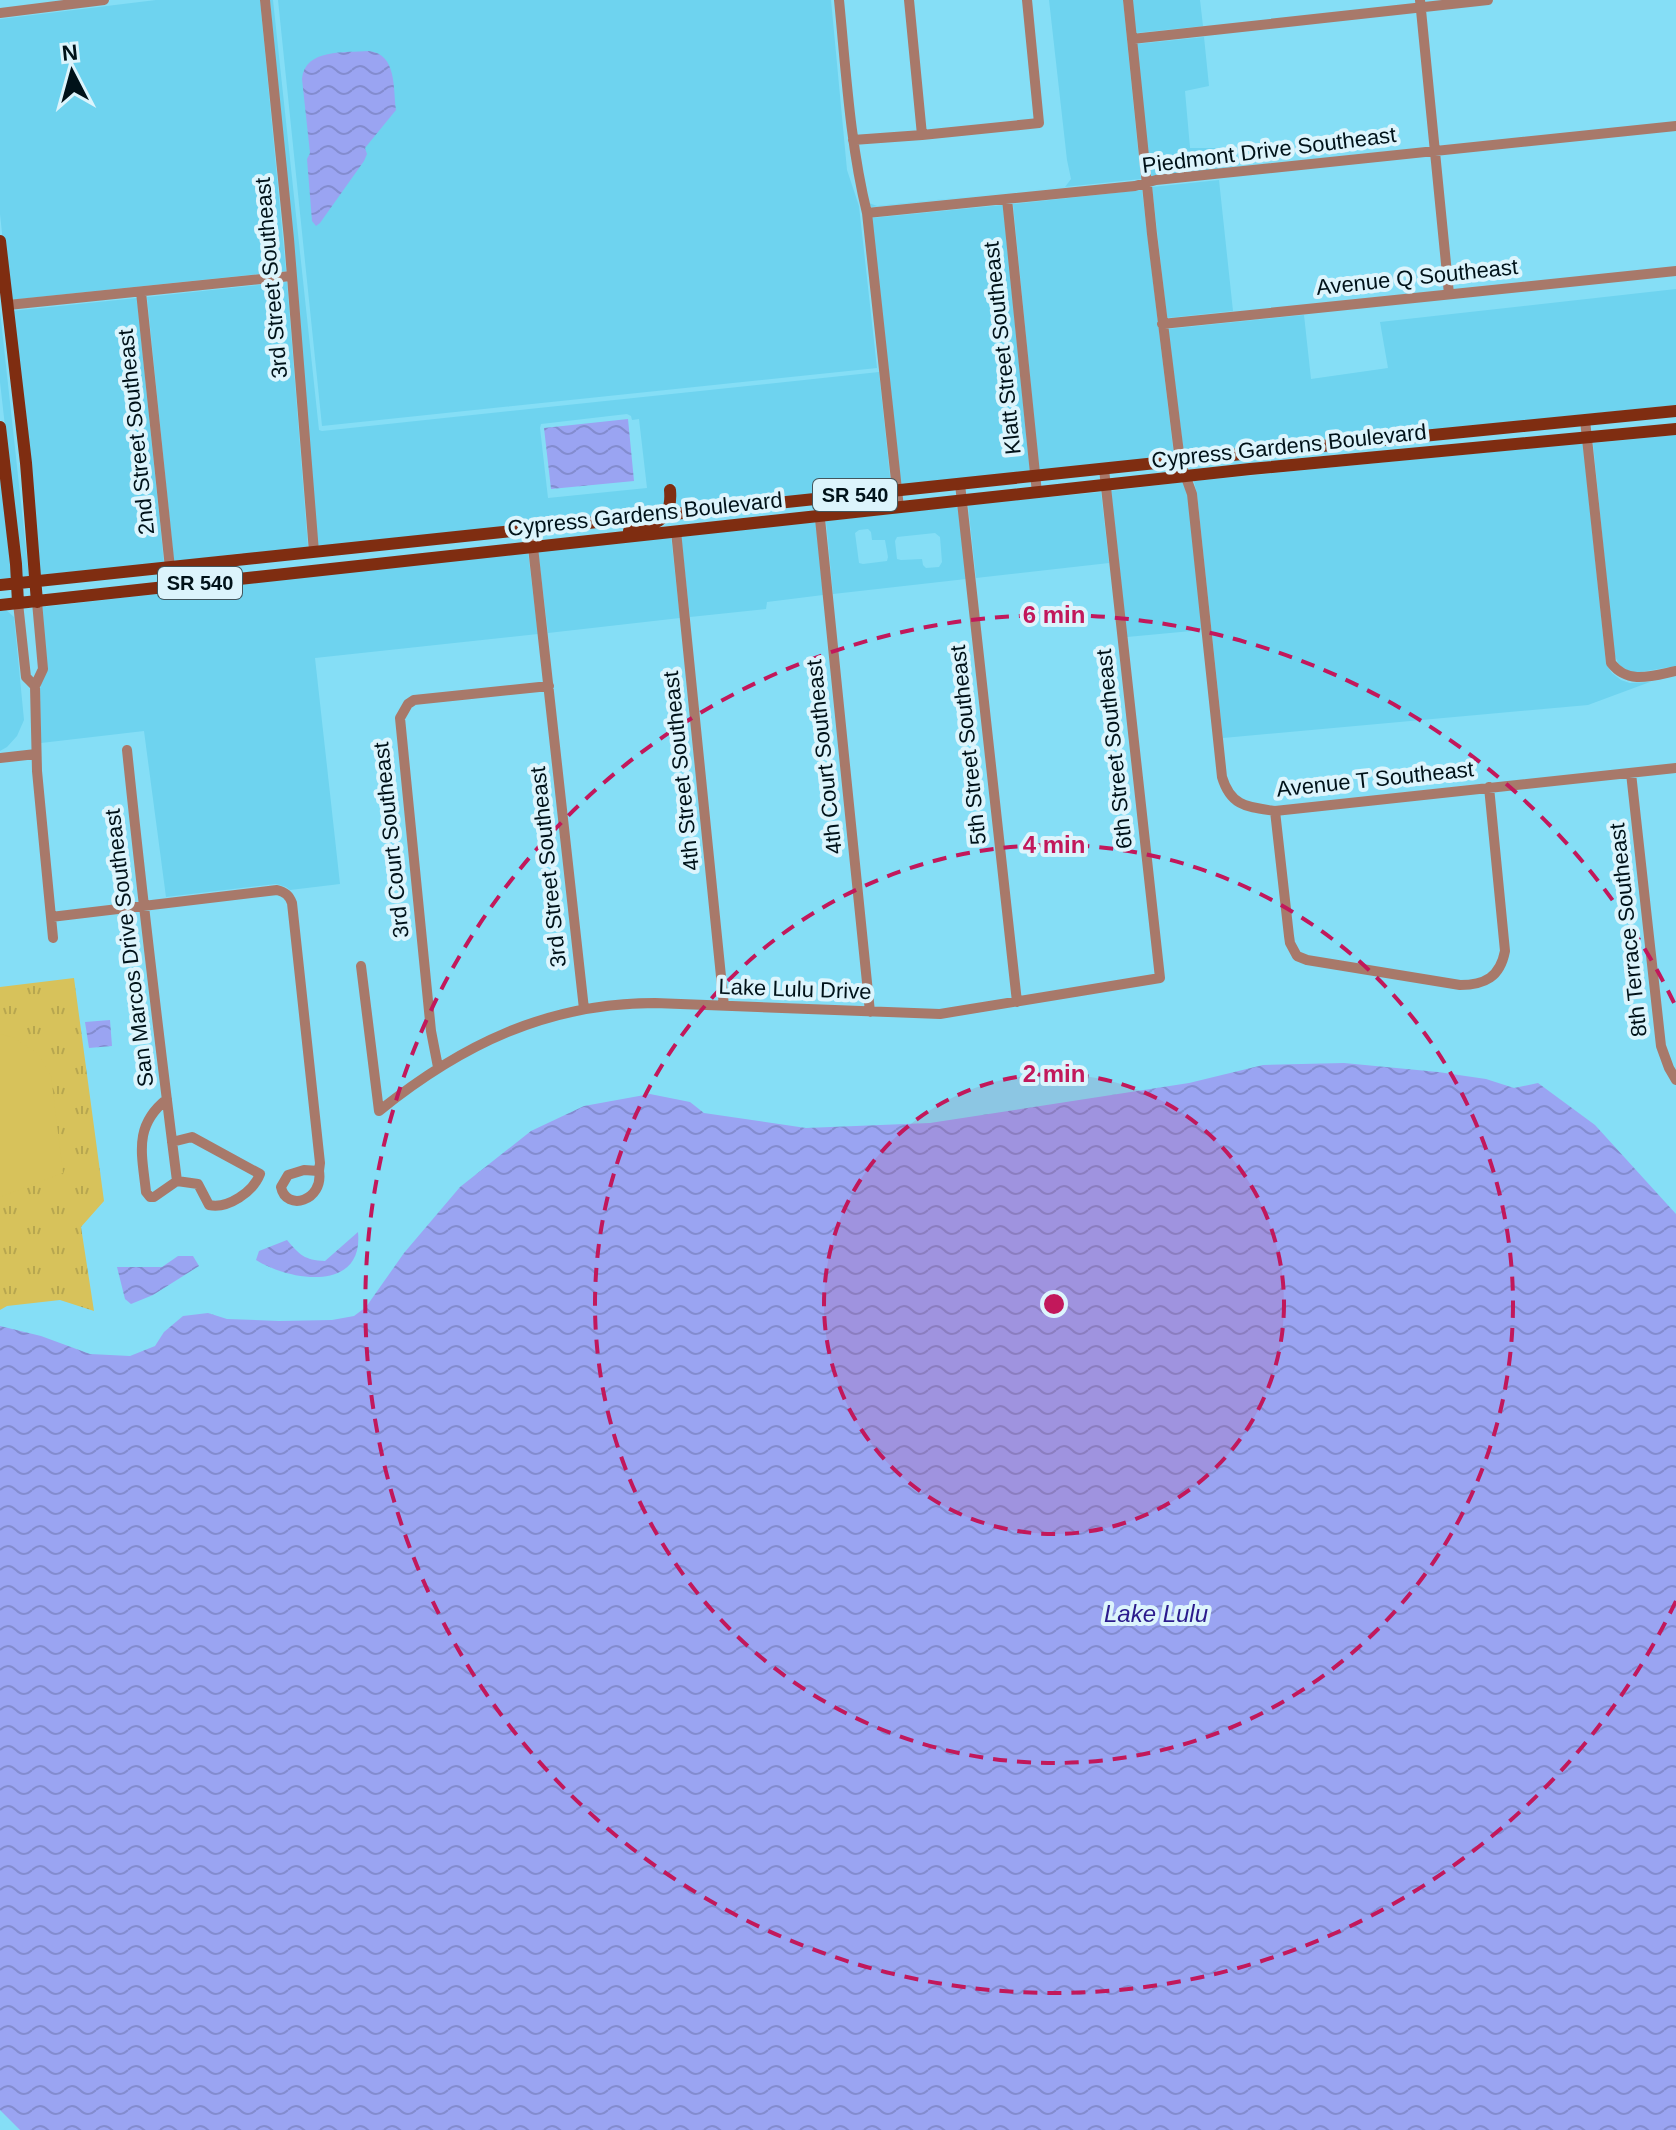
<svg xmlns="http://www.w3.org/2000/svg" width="1676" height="2130" viewBox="0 0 1676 2130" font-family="Arial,sans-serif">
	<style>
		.built { fill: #6ed3ef; fill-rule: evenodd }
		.grass { fill: url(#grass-tufts) }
		.pitch { fill: #d7c25b }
		.water { fill: url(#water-waves) }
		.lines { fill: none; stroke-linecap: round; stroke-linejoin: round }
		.minor { stroke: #a8796a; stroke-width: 10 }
		.major { stroke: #7f2d11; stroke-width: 12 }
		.ring { fill: none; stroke: #c2185b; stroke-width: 4; stroke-dasharray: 14 10 }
		.labels { text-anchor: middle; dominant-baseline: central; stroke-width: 8; stroke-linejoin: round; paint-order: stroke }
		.shield { fill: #dcf4fc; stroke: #42565d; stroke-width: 2 }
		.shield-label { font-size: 20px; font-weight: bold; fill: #001219 }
		.street-label { font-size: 22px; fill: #001219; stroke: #dcf4fc }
		.water-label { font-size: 24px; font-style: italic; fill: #2b1b8c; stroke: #dcf4fc }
		.centre { fill: #c2185b; stroke: #dcf4fc; stroke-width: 4 }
		.ring-label { font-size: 24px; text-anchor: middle; font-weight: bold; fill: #c2185b; stroke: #dcf4fc; stroke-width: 8; stroke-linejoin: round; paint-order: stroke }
	</style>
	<defs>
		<pattern id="grass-tufts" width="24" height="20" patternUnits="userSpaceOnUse" patternTransform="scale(2)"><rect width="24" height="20" fill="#d7c25b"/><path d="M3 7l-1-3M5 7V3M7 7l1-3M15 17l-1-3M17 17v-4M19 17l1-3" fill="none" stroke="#b7a64f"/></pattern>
		<pattern id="water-waves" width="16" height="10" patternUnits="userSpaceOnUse" patternTransform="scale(2)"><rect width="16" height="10" fill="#9aa4f2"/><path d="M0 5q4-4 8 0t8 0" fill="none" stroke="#838ccf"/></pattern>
	</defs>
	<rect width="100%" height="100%" fill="#85def6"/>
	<path class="built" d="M156 0H260L286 271 9 300 0 214V19Z
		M270 0H273L319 430 322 431 879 372 891 486 673 509 676 500 675 484 666 485V499L662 510 318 546ZM627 414 631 416 632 420 639 419 647 488 548 498 540 428 541 424Z
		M278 0H831L847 170 859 206 877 368 322 426Z
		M1049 0H1123L1141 179 871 207 869 203 877 206 1065 187 1071 179 1067 160Z
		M1132 0H1200L1203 26 1136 33Z
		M1204 37 1209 86 1185 91 1190 148H1218V169L1150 176 1137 44Z
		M1219 180 1233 311 1167 318 1152 187Z
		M1142 190 1174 456 1039 470 1013 204Z
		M1003 205 1030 471 901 485 872 218Z
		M287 282 308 547 243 554 242 553 174 562 147 297Z
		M1676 289V405L1380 435 1378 433 1376 435 1184 455 1168 329 1304 315 1311 379 1388 368 1380 322Z
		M137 298 164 563 39 575 11 311Z
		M0 311 29 576 22 577 0 382Z
		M1676 435V666L1641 672H1631L1619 665 1614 654 1593 443Z
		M1583 443 1606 664 1612 673 1621 680 1630 683 1650 682 1588 705 1223 738 1197 494 1194 481Z
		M0 472 12 578 0 579Z
		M1183 482 1188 495 1202 630 1127 637 1111 491Z
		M1101 492 1109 563 976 578 968 505Z
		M958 506 966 579 833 594 826 521ZM868 529 871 532 872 540H885L888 557 887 561 863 564 859 563 855 533 859 530ZM935 533 940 537 942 562 939 567 926 568 923 565 922 559 901 560 897 559 895 541 897 537Z
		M816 522 823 595 767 602 766 609 690 617 681 536Z
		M671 537 680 618 548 633 538 551Z
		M528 552 538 634 315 658 340 884 290 890 286 887 276 884 166 897 144 731 41 743 40 688 41 686 42 607Z
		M6 610 14 617 24 720 17 736 7 747 0 751V611Z"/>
	<path class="grass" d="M74 978 104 1201 81 1227 94 1311 60 1300 7 1306 0 1310V987Z"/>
	<path class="pitch" d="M0 1034 15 1038 39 1055 51 1076 63 1173 0 1197Z"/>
	<path class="water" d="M369 51C397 54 393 88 396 110L365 148 367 154 364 161 320 223 316 226 312 221 307 159 310 153 302 79C305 48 345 53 369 51Z
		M628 419 634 481 551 489 544 428Z
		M110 1020 112 1046 89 1048 85 1022Z
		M1344 1063 1438 1072 1486 1079 1514 1088 1538 1083 1595 1125 1676 1214V2130H20L0 2110V1326L41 1336 90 1354 130 1356 155 1346 164 1332 183 1316 208 1313 227 1319 279 1321 332 1320 354 1316 366 1307 404 1253 460 1187 531 1131 584 1106 650 1094 690 1102 704 1113 806 1128 930 1123 1189 1083 1263 1065Z
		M358 1232C364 1293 289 1281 256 1260L259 1251 287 1240C300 1255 304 1260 325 1261Z
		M178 1256H193L199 1266 153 1295 131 1304 125 1299 117 1267H162Z"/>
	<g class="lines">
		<path class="minor" d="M265 0 289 239 314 552
			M839 0C846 71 850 144 867 213L899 508
			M909 0 922 135 1039 123 1027 0
			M1128 0 1152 234 1176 429 1180 461 1192 494 1222 777C1231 807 1248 807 1275 811L1676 768
			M1420 0 1449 294
			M0 13 104 0
			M1132 39 1488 0
			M853 140 922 135
			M1007 199 1037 493
			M867 213 1135 186 1156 180 1676 126
			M141 292 170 568
			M8 305 291 276
			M1162 324 1676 271
			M1585 420 1611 663C1628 685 1652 676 1676 671
			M960 484 1017 1002
			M818 499 870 1012
			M531 529 584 1009
			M676 531 724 1006
			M37 602 43 669 35 686 37 771 53 938
			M18 603 26 677 35 686
			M127 750C142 894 159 1038 177 1181L198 1184 209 1205C228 1209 253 1192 260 1174L192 1137 172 1142
			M0 758 36 754
			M1631 773 1661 1046 1669 1068 1676 1080
			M1275 811 1289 936 1290 943 1297 956 1307 960 1460 985C1485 985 1500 977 1505 951L1489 787
			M51 917 277 890C285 892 289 895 292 903L320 1163 319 1171 304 1170 288 1175 281 1187C286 1212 324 1201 319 1171
			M361 966 379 1111
			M438 1067 431 1031 400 718 408 704 414 700 549 686
			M167 1099C133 1126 142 1154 146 1192L150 1197H154L177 1181
			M379 1111C461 1045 547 1003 655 1003L940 1014 1160 978 1104 469"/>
		<path class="major" d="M0 241 26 463 37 602
			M0 427 16 564 18 603
			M629 531C654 523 673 523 670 490
			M0 585 1261 452 1676 411
			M0 605 1250 469 1676 429"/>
	</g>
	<circle cx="1054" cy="1304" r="230" fill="#c2185b" fill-opacity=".12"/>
	<g class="ring">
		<circle cx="1054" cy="1304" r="230"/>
		<circle cx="1054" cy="1304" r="459"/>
		<path d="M1676 1601A689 689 0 1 1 1676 1007"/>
	</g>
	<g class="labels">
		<g class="shield">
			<rect x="813" y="479" width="84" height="32" rx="6"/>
			<rect x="158" y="567" width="84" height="32" rx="6"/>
		</g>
		<g class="shield-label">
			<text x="855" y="495">SR 540</text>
			<text x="200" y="583">SR 540</text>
		</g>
		<g class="street-label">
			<text transform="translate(1269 150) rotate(-7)">Piedmont Drive Southeast</text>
			<text transform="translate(1417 277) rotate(-6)">Avenue Q Southeast</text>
			<text transform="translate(271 278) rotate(-95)">3rd Street Southeast</text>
			<text transform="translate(1002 348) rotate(-96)">Klatt Street Southeast</text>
			<text transform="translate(136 432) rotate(-96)">2nd Street Southeast</text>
			<text transform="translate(1289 446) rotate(-6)">Cypress Gardens Boulevard</text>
			<text transform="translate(645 514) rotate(-6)">Cypress Gardens Boulevard</text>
			<text transform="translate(968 745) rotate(-96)">5th Street Southeast</text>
			<text transform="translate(1114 749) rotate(-96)">6th Street Southeast</text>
			<text transform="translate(824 757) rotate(-96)">4th Court Southeast</text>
			<text transform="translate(681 771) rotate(-96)">4th Street Southeast</text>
			<text transform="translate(1375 779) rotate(-6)">Avenue T Southeast</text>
			<text transform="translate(391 840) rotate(-96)">3rd Court Southeast</text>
			<text transform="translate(548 867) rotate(-96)">3rd Street Southeast</text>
			<text transform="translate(1628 930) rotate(-96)">8th Terrace Southeast</text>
			<text transform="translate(129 948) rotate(-97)">San Marcos Drive Southeast</text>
			<text transform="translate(795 989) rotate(2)">Lake Lulu Drive</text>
		</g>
		<g class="water-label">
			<text x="1156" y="1613">Lake Lulu</text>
		</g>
	</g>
	<circle cx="1054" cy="1304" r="12" class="centre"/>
	<g class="ring-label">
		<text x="1054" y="623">6 min</text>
		<text x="1054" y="853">4 min</text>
		<text x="1054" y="1082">2 min</text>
	</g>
	<g transform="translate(72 72) rotate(354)" stroke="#dcf4fc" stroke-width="6" paint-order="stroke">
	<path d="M0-6L14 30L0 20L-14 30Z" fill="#001219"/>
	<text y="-12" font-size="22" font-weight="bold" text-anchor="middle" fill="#001219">N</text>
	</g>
</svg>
